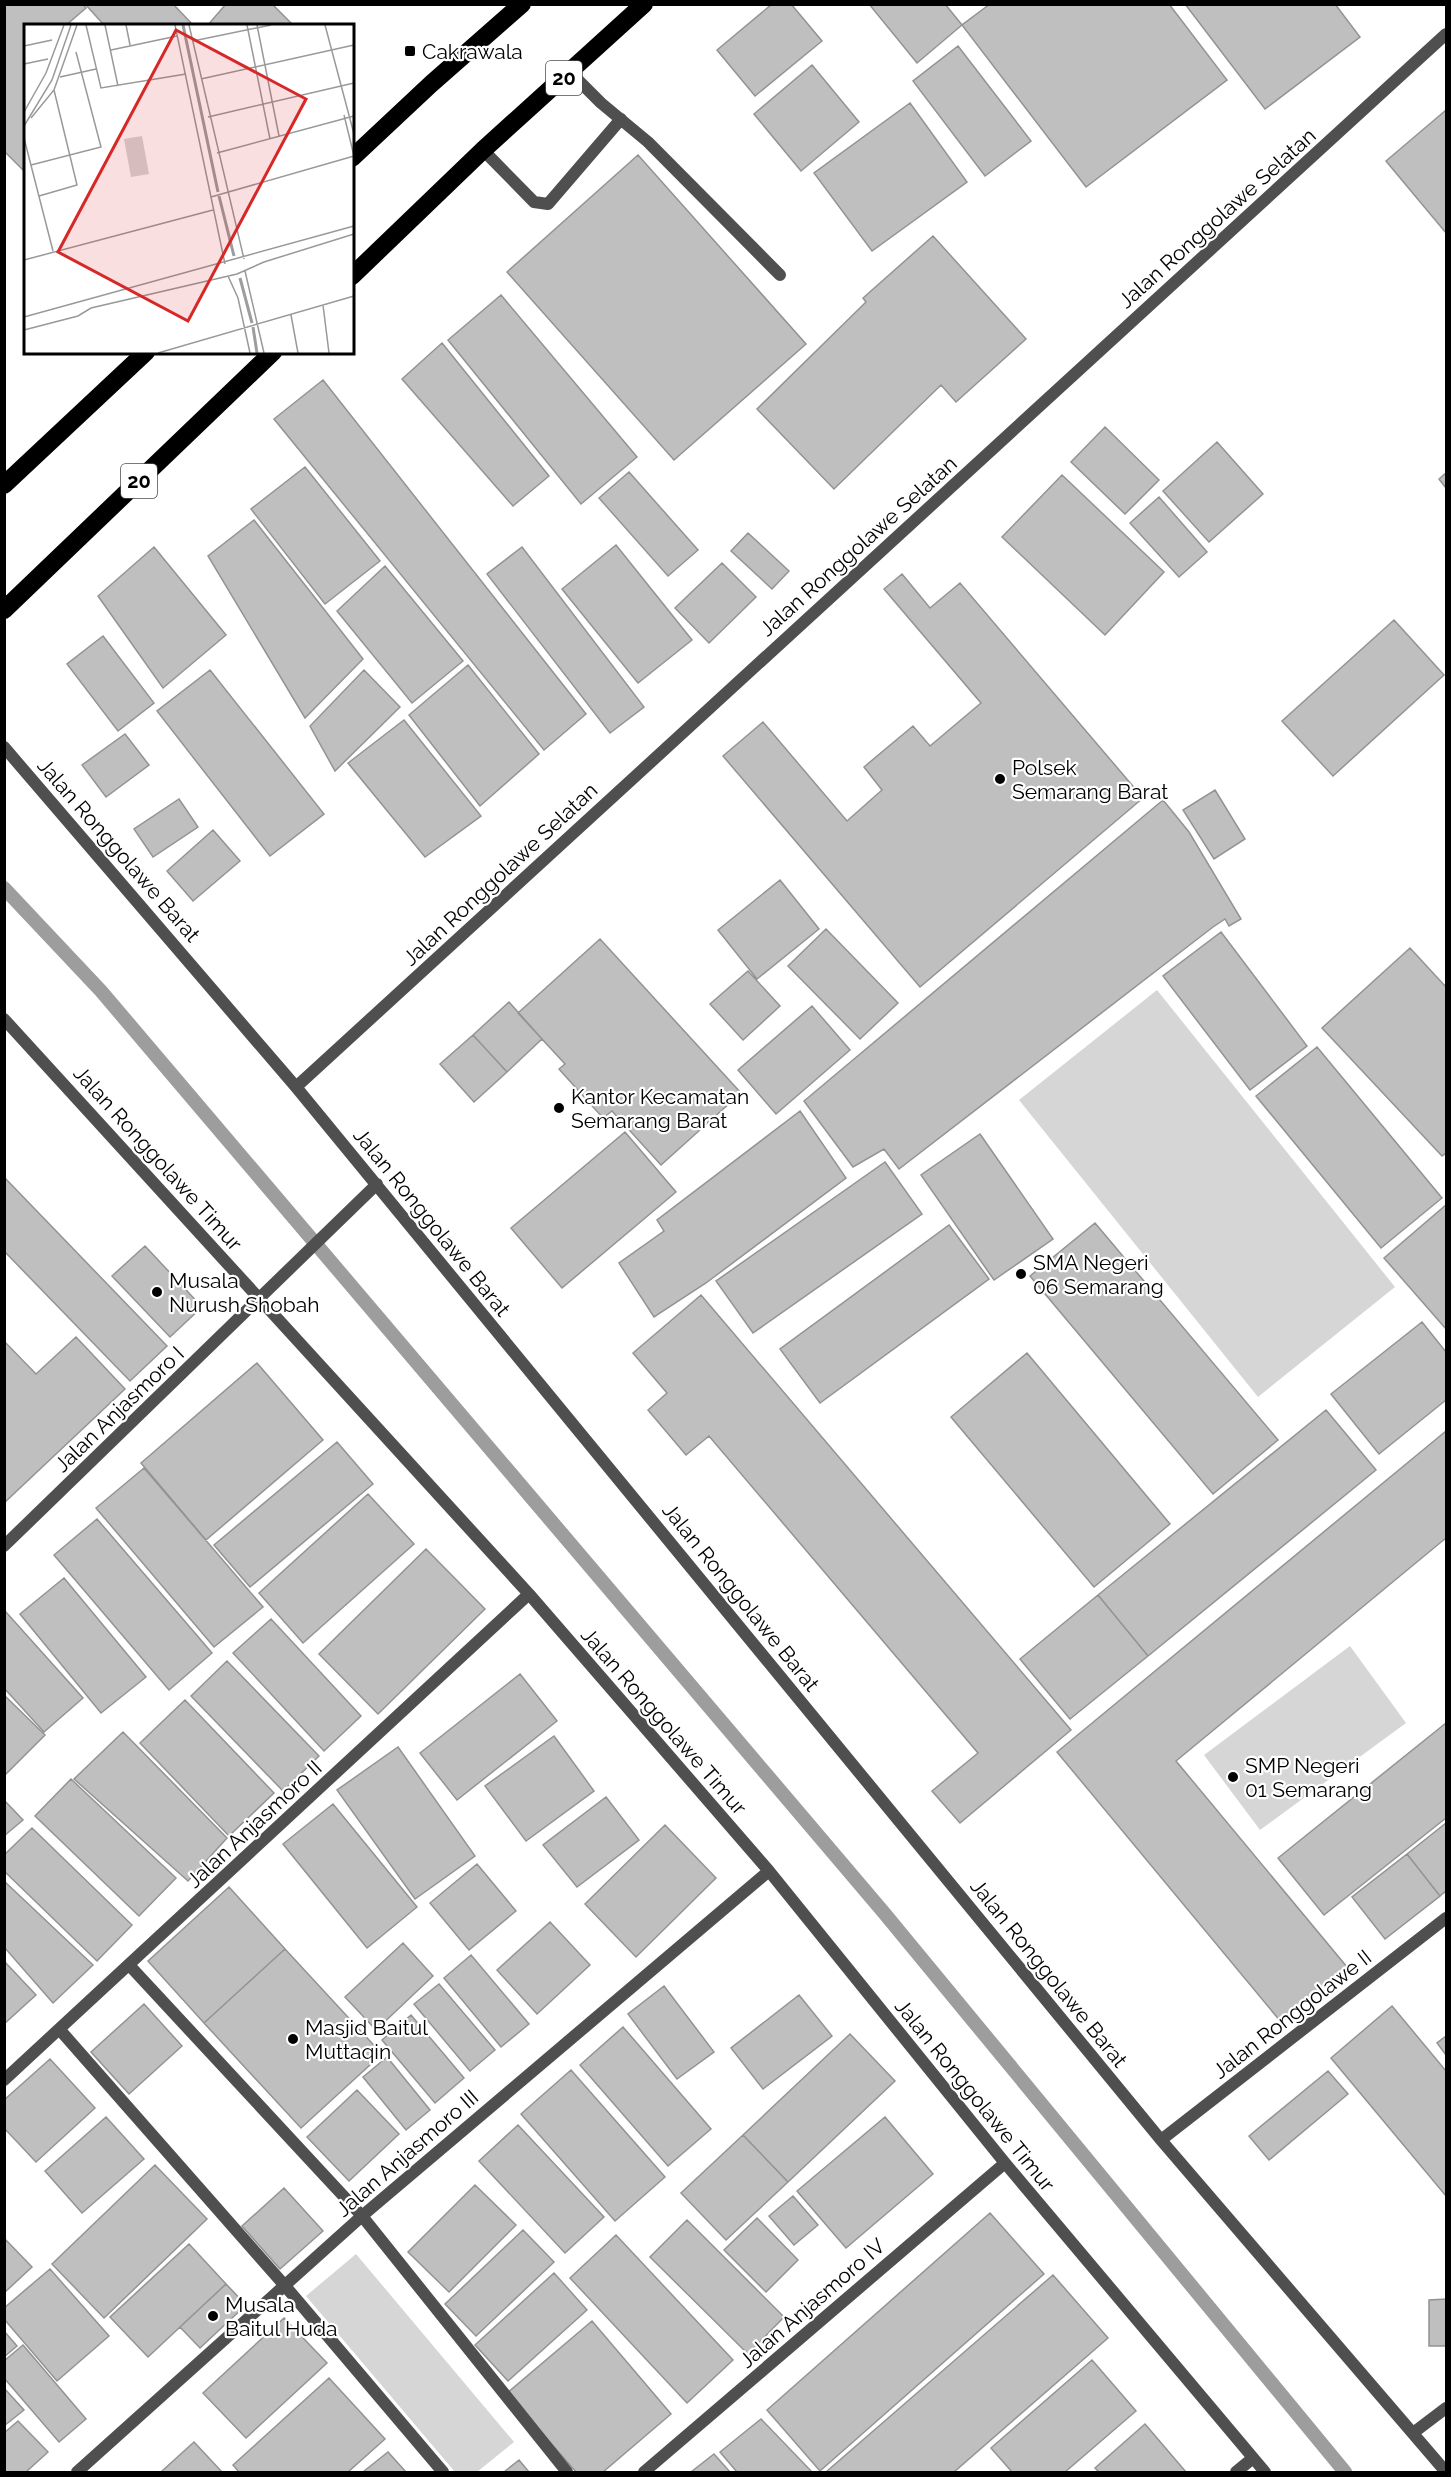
<svg xmlns="http://www.w3.org/2000/svg" width="1451" height="2477" viewBox="0 0 1451 2477" font-family="Raleway,sans-serif">
	<style>
		.green { fill: #d6d6d6 }
		.lines { fill: none; stroke-linecap: round; stroke-linejoin: round }
		.stream { stroke: #9d9d9d; stroke-width: 14 }
		.building { fill: #bfbfbf; stroke: #939393; stroke-width: 1.5 }
		.lane { stroke: #4f4f4f; stroke-width: 12 }
		.street { stroke: #4f4f4f; stroke-width: 12 }
		.highway { stroke: #000; stroke-width: 18 }
		.poi-dot { fill: #000; stroke: #fff; stroke-width: 2 }
		.labels { text-anchor: middle; dominant-baseline: central; stroke-width: 4.5; stroke-linejoin: round; paint-order: stroke }
		.shield { fill: #fff; stroke: #4c4c4c; stroke-width: 1.5 }
		.shield-label { font-size: 20px; font-weight: bold; fill: #000 }
		.poi-label { font-size: 21px; fill: #000; stroke: #fff; text-anchor: start }
		.street-label { font-size: 21px; fill: #000; stroke: #fff }
		.inset-river { fill: none; stroke: #9d9d9d; stroke-width: 3 }
		.inset-road { fill: none; stroke: #999; stroke-width: 1.5 }
		.view { fill: #d62828; fill-opacity: 0.15; stroke: #d62828; stroke-width: 3 }
		.inset-edge { fill: none; stroke: #000; stroke-width: 3 }
	</style>
	<rect width="100%" height="100%" fill="#fff"/>
	<path class="green" d="M1157 990 1395 1287 1258 1397 1019 1100Z
		M1350 1646 1406 1723 1260 1830 1204 1755Z
		M356 2254 514 2442 477 2472H455L306 2296Z"/>
	<g class="lines">
		<path class="stream" d="M4 888 101 991 885 1914 1345 2472"/>
	</g>
	<path class="building" d="M4 4H82L86 8 65 26H26V173L4 151Z
		M85 4H173L194 26H105Z
		M226 4H272L294 26H207Z
		M772 4H791L822 41 755 96 717 50Z
		M869 4H945L962 25 917 63Z
		M990 4H1169L1227 80 1086 187 962 25Z
		M1185 4H1335L1360 37 1265 109Z
		M958 46 1031 141 985 176 913 81Z
		M812 65 859 122 801 171 754 114Z
		M910 103 967 182 872 251 814 173Z
		M1446 110V233L1386 161Z
		M638 155 806 344 674 460 507 272Z
		M933 236 1026 339 956 402 941 385 834 489 757 409 866 302 863 298Z
		M501 295 637 457 581 504 448 340Z
		M442 343 549 476 513 506 402 379Z
		M323 380 586 714 544 750 274 419Z
		M1105 427 1159 480 1125 514 1071 462Z
		M1217 442 1263 494 1209 542 1163 491Z
		M305 467 380 561 325 604 251 509Z
		M629 472 698 550 668 576 599 498Z
		M1446 473V488L1439 479Z
		M1062 475 1164 572 1105 635 1002 537Z
		M1159 497 1207 552 1179 577 1130 523Z
		M254 520 363 659 305 718 208 556Z
		M748 533 789 571 772 589 731 551Z
		M616 545 692 640 638 683 562 589Z
		M154 547 226 635 163 688 98 596Z
		M522 547 644 707 610 733 487 574Z
		M722 563 756 597 709 643 675 608Z
		M385 566 463 661 412 703 337 611Z
		M902 574 930 608 960 583 1143 798 920 987 723 756 763 722 847 821 882 790 864 767 913 726 930 746 981 703 884 589Z
		M1394 620 1444 675 1333 776 1282 721Z
		M103 636 154 703 118 731 67 664Z
		M468 665 539 754 480 806 409 715Z
		M210 670 324 814 270 856 157 711Z
		M364 670 400 707 335 771 310 726Z
		M404 720 481 816 425 857 348 763Z
		M125 734 149 765 106 797 82 765Z
		M1215 790 1245 839 1214 859 1183 810Z
		M179 799 198 827 153 857 134 829Z
		M1163 800 1189 832 1241 919 1229 926 1225 919 1213 927 899 1169 884 1149 853 1167 804 1101Z
		M213 830 240 861 193 901 167 871Z
		M780 880 819 929 757 979 718 930Z
		M826 929 898 1003 860 1039 788 966Z
		M1221 932 1307 1046 1250 1090 1163 976Z
		M600 939 741 1093 661 1165 612 1111 603 1118 559 1069 565 1064 518 1013Z
		M1410 948 1446 987V1153L1442 1156 1322 1028Z
		M748 971 780 1006 743 1040 710 1004Z
		M509 1002 542 1039 507 1072 473 1035Z
		M812 1006 850 1050 776 1114 738 1070Z
		M473 1035 507 1072 474 1102 440 1064Z
		M1317 1047 1442 1198 1381 1248 1256 1096Z
		M800 1111 846 1178 706 1283 654 1317 619 1263 664 1231 657 1220Z
		M625 1132 676 1192 562 1288 511 1228Z
		M980 1134 1053 1239 994 1280 921 1175Z
		M885 1162 922 1214 753 1333 716 1281Z
		M4 1177 167 1346 130 1381 4 1251Z
		M1446 1205V1329L1384 1258Z
		M1095 1223 1278 1440 1213 1494 1030 1276Z
		M949 1225 989 1279 820 1403 780 1349Z
		M145 1246 202 1307 170 1337 112 1276Z
		M701 1295 1071 1730 960 1823 932 1791 978 1753 709 1436 686 1455 648 1410 667 1393 633 1353Z
		M1422 1322 1446 1352V1400L1379 1454 1331 1394Z
		M76 1337 125 1389 4 1503V1341L36 1374Z
		M1027 1353 1170 1524 1094 1587 951 1417Z
		M257 1363 323 1440 206 1540 141 1463Z
		M1326 1410 1376 1470 1148 1656 1098 1595Z
		M1446 1431V1538L1176 1761 1347 1967 1281 2022 1057 1752Z
		M337 1442 373 1484 250 1587 214 1545Z
		M144 1468 263 1607 214 1647 96 1508Z
		M368 1494 414 1544 303 1643 259 1593Z
		M97 1519 212 1653 169 1690 54 1555Z
		M426 1549 485 1609 378 1714 319 1654Z
		M64 1578 146 1677 101 1713 20 1614Z
		M1098 1595 1148 1656 1070 1719 1020 1659Z
		M5 1611 83 1698 44 1732 4 1688Z
		M271 1619 361 1716 324 1751 233 1653Z
		M227 1661 319 1756 283 1791 191 1696Z
		M520 1674 557 1721 457 1800 420 1753Z
		M4 1695 45 1735 5 1775H4Z
		M185 1700 274 1793 229 1836 140 1743Z
		M1446 1723V1818L1324 1915 1278 1858Z
		M123 1732 227 1838 188 1881 74 1779Z
		M554 1736 594 1791 526 1841 485 1786Z
		M398 1747 475 1856 415 1899 337 1790Z
		M71 1779 176 1878 139 1916 35 1816Z
		M606 1797 639 1840 577 1887 543 1845Z
		M4 1800 23 1820 4 1836Z
		M333 1804 417 1907 367 1948 283 1844Z
		M1446 1823V1891L1440 1896 1407 1854Z
		M665 1825 716 1878 636 1957 585 1904Z
		M32 1828 132 1925 97 1961 4 1871V1855Z
		M1407 1854 1440 1896 1385 1939 1352 1897Z
		M477 1864 516 1911 469 1950 430 1903Z
		M4 1881 93 1965 53 2003 4 1947Z
		M229 1887 285 1949 204 2023 148 1961Z
		M550 1922 590 1965 537 2014 497 1970Z
		M403 1943 433 1976 376 2030 345 1997Z
		M285 1949 382 2054 301 2128 204 2023Z
		M471 1955 529 2024 501 2047 444 1978Z
		M4 1961 36 1995 4 2024Z
		M439 1984 495 2050 470 2071 414 2004Z
		M664 1986 714 2052 677 2079 628 2014Z
		M799 1995 832 2036 763 2089 731 2048Z
		M144 2004 182 2046 129 2094 91 2052Z
		M1392 2006 1446 2071V2196L1331 2058Z
		M411 2015 464 2078 435 2103 382 2040Z
		M623 2027 711 2129 668 2166 580 2065Z
		M850 2034 895 2081 788 2182 743 2135Z
		M1446 2036V2055L1437 2043Z
		M387 2057 430 2110 406 2130 363 2077Z
		M50 2059 95 2108 36 2162 4 2128V2100Z
		M571 2070 665 2177 615 2221 521 2114Z
		M1328 2071 1348 2094 1269 2160 1249 2136Z
		M357 2090 399 2134 349 2181 307 2137Z
		M106 2117 144 2159 82 2213 45 2171Z
		M885 2117 933 2174 846 2248 797 2191Z
		M518 2125 604 2217 565 2253 479 2161Z
		M743 2135 788 2182 726 2240 681 2193Z
		M155 2165 207 2219 104 2318 52 2264Z
		M475 2185 516 2225 449 2292 408 2252Z
		M284 2188 323 2231 280 2269 242 2226Z
		M793 2196 818 2225 794 2245 769 2216Z
		M990 2213 1044 2274 820 2471 767 2410Z
		M757 2218 798 2260 766 2292 724 2250Z
		M687 2220 784 2317 748 2354 650 2257Z
		M523 2230 554 2262 476 2336 445 2304Z
		M616 2235 733 2360 687 2403 570 2278Z
		M4 2238 32 2267 4 2293Z
		M189 2244 226 2284 148 2357 110 2317Z
		M50 2269 109 2336 57 2381 4 2319V2308Z
		M554 2273 587 2310 508 2381 475 2345Z
		M1053 2275 1108 2338 954 2472H826Z
		M226 2284 246 2305 200 2348 180 2327Z
		M1446 2299V2346H1429V2300Z
		M284 2318 327 2363 246 2438 203 2393Z
		M592 2321 671 2414 603 2472H576L507 2393Z
		M4 2331 17 2346 4 2357Z
		M23 2345 86 2419 59 2442 4 2378V2361Z
		M1092 2360 1136 2411 1065 2472H1012L991 2448Z
		M329 2378 385 2439 348 2472H239L233 2465Z
		M4 2388 24 2410 4 2426Z
		M761 2419 812 2472H737L720 2452Z
		M18 2421 48 2452 26 2472H4V2433Z
		M1145 2424 1186 2472H1099L1095 2468Z
		M194 2442 222 2472H161Z
		M388 2452 406 2472H363Z
		M714 2454 730 2472H691Z
		M519 2460 529 2472H504Z"/>
	<g class="lines">
		<path class="lane" d="M571 73 601 103 648 142 780 275
			M483 150 534 202 548 204 621 119"/>
		<path class="street" d="M4 747 296 1087 1161 2140 1446 2472
			M4 1019 529 1594 769 1871 1005 2163 1265 2472
			M296 1087 1446 34
			M4 1546 377 1184
			M130 1966 362 2216 567 2472
			M60 2030 286 2287 443 2472
			M4 2080 529 1594
			M1161 2140 1446 1918
			M1413 2433 1446 2408
			M77 2472 362 2216 769 1871
			M644 2472 1005 2163
			M1236 2472 1253 2458"/>
		<path class="highway" d="M352 158 431 84 522 4
			M352 276 483 150 644 4
			M4 485 146 352
			M4 610 273 352"/>
	</g>
	<g class="poi-dot">
		<rect x="404" y="45" width="12" height="12" rx="3"/>
		<circle cx="1000" cy="779" r="6"/>
		<circle cx="559" cy="1108" r="6"/>
		<circle cx="1021" cy="1274" r="6"/>
		<circle cx="157" cy="1292" r="6"/>
		<circle cx="1233" cy="1777" r="6"/>
		<circle cx="293" cy="2039" r="6"/>
		<circle cx="213" cy="2316" r="6"/>
	</g>
	<g class="labels">
		<g class="shield">
			<rect x="546" y="61" width="36" height="34" rx="4.5"/>
			<rect x="121" y="464" width="36" height="34" rx="4.5"/>
		</g>
		<g class="shield-label">
			<text x="564" y="78">20</text>
			<text x="139" y="481">20</text>
		</g>
		<g class="poi-label">
			<text x="422" y="51">Cakrawala</text>
			<text x="1012" y="767">Polsek<tspan x="1012" dy="24">Semarang Barat</tspan></text>
			<text x="571" y="1096">Kantor Kecamatan<tspan x="571" dy="24">Semarang Barat</tspan></text>
			<text x="1033" y="1262">SMA Negeri<tspan x="1033" dy="24">06 Semarang</tspan></text>
			<text x="169" y="1280">Musala<tspan x="169" dy="24">Nurush Shobah</tspan></text>
			<text x="1245" y="1765">SMP Negeri<tspan x="1245" dy="24">01 Semarang</tspan></text>
			<text x="305" y="2027">Masjid Baitul<tspan x="305" dy="24">Muttaqin</tspan></text>
			<text x="225" y="2304">Musala<tspan x="225" dy="24">Baitul Huda</tspan></text>
		</g>
		<g class="street-label">
			<text transform="translate(1217 218) rotate(-42)">Jalan Ronggolawe Selatan</text>
			<text transform="translate(858 546) rotate(-42)">Jalan Ronggolawe Selatan</text>
			<text transform="translate(119 850) rotate(49)">Jalan Ronggolawe Barat</text>
			<text transform="translate(500 874) rotate(-43)">Jalan Ronggolawe Selatan</text>
			<text transform="translate(158 1158) rotate(48)">Jalan Ronggolawe Timur</text>
			<text transform="translate(432 1222) rotate(51)">Jalan Ronggolawe Barat</text>
			<text transform="translate(119 1409) rotate(-44)">Jalan Anjasmoro I</text>
			<text transform="translate(741 1597) rotate(51)">Jalan Ronggolawe Barat</text>
			<text transform="translate(664 1721) rotate(49)">Jalan Ronggolawe Timur</text>
			<text transform="translate(254 1824) rotate(-43)">Jalan Anjasmoro II</text>
			<text transform="translate(1049 1973) rotate(51)">Jalan Ronggolawe Barat</text>
			<text transform="translate(1292 2014) rotate(-38)">Jalan Ronggolawe II</text>
			<text transform="translate(975 2095) rotate(51)">Jalan Ronggolawe Timur</text>
			<text transform="translate(407 2153) rotate(-41)">Jalan Anjasmoro III</text>
			<text transform="translate(812 2303) rotate(-41)">Jalan Anjasmoro IV</text>
		</g>
	</g>
	<g transform="translate(24 24)">
		<rect width="330" height="330" fill="#fff"/>
		<path d="M118 112 125 150 107 153 100 115Z" fill="#d6d6d6"/>
		<path class="inset-river" d="M159 1 194 168M195 172 210 232M216 254 228 299M229 303 233 329"/>
		<path class="inset-road" d="M62 1 77 64 162 50M81 1 94 62M102 1 106 21M151 1 201 240M165 1 220 235M223 1 246 115M233 1 255 112M301 1 330 110M169 17 247 1M0 22 28 16M87 26 153 12M0 40 24 35M36 53 72 45M177 55 330 21M0 88 22 49 40 1M320 91 330 132M184 93 330 59M7 94 30 66 53 1M0 102 28 56 47 1M0 114 29 227M193 129 330 92M7 141 77 123 52 28M15 172 53 161 30 66M187 173 330 132M0 236 189 186M221 247 240 329M204 252 214 274 226 329M299 281 305 329M267 291 274 329M0 293 330 202M0 306 54 292 67 284 213 250 240 238 330 210M134 329 330 272"/>
		<path class="view" d="M152 6 282 75 164 297 34 228Z"/>
		<rect width="330" height="330" class="inset-edge"/>
	</g>
	<rect width="1451" height="2477" fill="none" stroke="#000000" stroke-width="12"/>
</svg>
